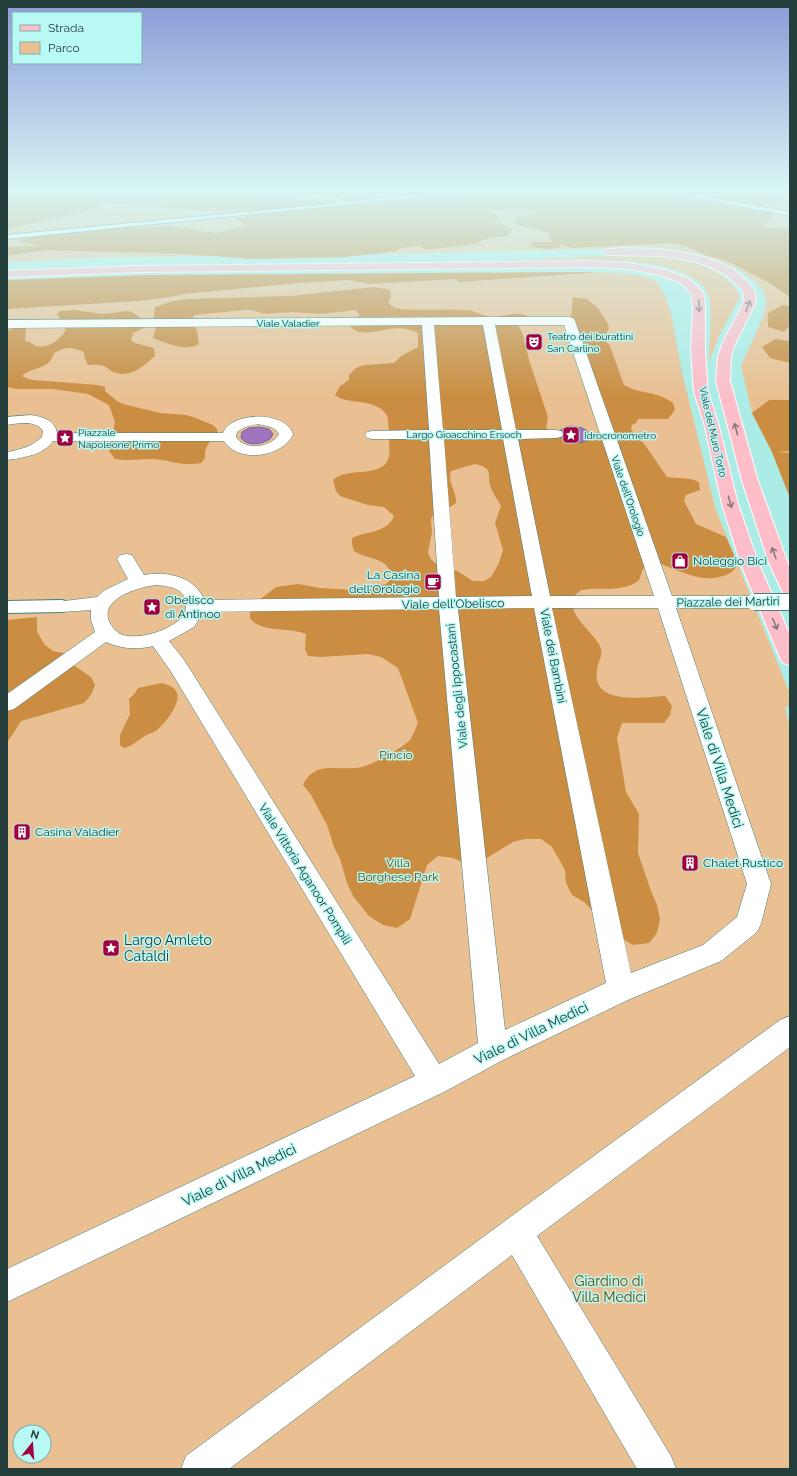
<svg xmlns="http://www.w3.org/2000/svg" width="797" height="1476" viewBox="0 0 797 1476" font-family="Raleway,sans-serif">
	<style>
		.green { fill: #eac092; fill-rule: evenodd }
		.forest { fill: #ca8d41; fill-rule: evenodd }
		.water { fill: #9e74bf; stroke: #796498 }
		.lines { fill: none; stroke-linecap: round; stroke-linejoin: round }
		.service-casing { stroke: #43827d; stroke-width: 2 }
		.pedestrian-casing { stroke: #43827d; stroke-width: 1 }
		.minor-casing { stroke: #43827d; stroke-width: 2 }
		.primary-casing { stroke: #fff; stroke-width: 2 }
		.service { fill: #fff; fill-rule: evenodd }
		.pedestrian { fill: #fff; fill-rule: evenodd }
		.minor { fill: #fff; fill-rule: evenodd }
		.primary { fill: #fdbec9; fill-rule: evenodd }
		.pedestrian-bridge-casing { stroke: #43827d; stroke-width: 18; stroke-linecap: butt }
		.pedestrian-bridge { stroke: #fff; stroke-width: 16 }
		.oneway { stroke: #86787b }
		.labels { text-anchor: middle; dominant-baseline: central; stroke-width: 3; stroke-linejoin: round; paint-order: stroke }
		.far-street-label { font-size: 10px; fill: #243e3c; stroke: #b8f9f4 }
		.far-poi-label { font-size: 10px; fill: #243e3c; stroke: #b8f9f4; text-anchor: start }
		.poi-label { font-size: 12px; fill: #243e3c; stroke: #b8f9f4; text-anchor: start }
		.street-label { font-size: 12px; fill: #243e3c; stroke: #b8f9f4 }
		.park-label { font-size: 12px; fill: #6b4203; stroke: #b8f9f4 }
		.near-street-label { font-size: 14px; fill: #243e3c; stroke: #b8f9f4 }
		.near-poi-label { font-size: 14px; fill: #243e3c; stroke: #b8f9f4; text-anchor: start }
		.near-park-label { font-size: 14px; fill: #6b4203; stroke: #b8f9f4 }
	</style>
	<rect width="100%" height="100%" fill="#abece6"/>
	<path class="green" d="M7 190H790V498L772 452 752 413 741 366 764 315 766 302 763 290 753 280 736 268 707 257 679 251 631 248 395 254 116 257 7 262Z
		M619 255C656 255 723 258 740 297L719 336 709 362C709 343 712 320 710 301 706 270 650 263 626 261L475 262Z
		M602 272 630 274 652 278 658 283 665 296 671 313 682 372 715 507 790 694V707H785L790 729V1469H7V280L147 275ZM20 1432H44V1456H20Z"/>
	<path class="forest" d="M7 190H772L771 192 785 196 774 205 766 209 772 213V218L762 227 790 229V250L788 251 790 252V297L768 282 725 260 707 256 688 247 671 243 573 248 559 244 560 247C550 251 540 249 530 246L532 242H552L547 232 516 225 515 217 532 216 538 213 523 210H488L497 215 499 219 493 224 503 225 512 229 508 236 491 237 475 244 426 250 419 246 401 248 396 251 347 257 250 259 187 254 45 250 7 256V247L41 246 19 241 33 237 124 228 170 226 216 233 248 226 236 219 272 212 206 211 97 202 98 209 7 229Z
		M602 272 459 282 456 279 370 284 348 280 299 283 183 294 171 297 138 301 7 309V280L147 275Z
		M374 287 387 289 390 291 391 297 388 303 395 308C419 312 443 308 467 310 477 311 484 317 494 317 504 316 520 310 528 317L518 326 522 332 530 363 548 417 546 428 566 441H586L594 433 607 429 573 323 571 317 573 297 587 299 598 308 608 324 609 328 604 339 610 346 624 385C639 394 658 391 673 403L675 410 668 419H638L636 423 632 425 631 430 645 445 667 477 691 479 699 482 700 490 686 495 684 501 696 524 726 537 737 562C736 570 731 574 723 576 699 584 678 569 655 562 641 567 644 568 639 580 622 594 599 586 582 590 578 591 575 596 572 598 570 617 590 629 599 644 605 654 598 660 597 670 591 706 644 697 665 696L672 706 670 715 664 723H622L617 738 626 792 639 814 638 853 651 891 657 905 660 919 657 933 649 943 633 945 619 937 584 902 572 895 566 883 565 870 552 847 541 839H525L513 842 479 863 466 864 453 858 438 856 427 865 410 919 397 928 383 925 369 916 353 896 347 883 340 859 334 847 327 825 311 795 303 785C315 759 339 772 362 767 373 764 400 749 408 742 413 737 415 729 418 723L398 668 381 657 368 654 320 657 308 656 305 649 306 634C289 627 260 633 250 618V610L254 604 276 587 298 584 320 588 354 590 386 584 391 578C391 557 367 560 354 551L352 544V538C366 531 388 533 394 516L384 507 368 505 340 496 336 491 333 480C347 468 368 476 383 466 386 464 388 460 389 456 390 451 389 420 387 416 386 413 383 411 381 409 368 399 345 404 335 395L340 386 349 380V375L356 368 364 365 394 363 401 356 418 347V333C410 329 399 327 390 329 375 331 358 338 348 324V319L360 316 356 310 320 314 292 312 265 314 251 310H244L194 315 192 321 197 331 199 344C184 352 167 343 153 338L156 327 153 321 155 307 173 301 187 299 289 296ZM475 464C495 469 486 473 491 488 493 494 498 500 501 506L495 523 503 550 499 563 491 577 484 581H473L457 571 436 564 430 558 428 552 432 532 431 519 434 513 440 507H450L456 503C457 491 447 483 451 471Z
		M782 305 790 306V325L784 332 768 327V313Z
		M75 310 103 314 126 311 132 312 143 320 144 328 133 333 131 340 135 343 154 348 155 356C143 366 130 379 114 372 110 371 109 369 106 367 101 364 93 365 88 365L84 356V352C71 347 67 346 54 353 49 371 34 365 22 376L26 378 33 380 98 385 105 387V391L117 401 123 404 160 413 186 415 193 417 213 425 217 429 218 433C210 440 204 447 205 458L201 463C181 467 168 459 150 459 138 459 127 461 115 459L109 451 115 422 109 405 88 394 53 389H16L7 387V331L18 327H26L25 341C31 342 32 344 36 346 49 349 59 340 66 330L57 314 60 311Z
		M775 339 790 341V362H786L770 358 762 347Z
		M769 400H790V451L777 452 790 453V498L772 452 752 413Z
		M37 617V632L45 645 53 651 64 653 75 666 91 677 95 685 91 695 84 703 21 721 7 743V620Z
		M162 683C168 685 175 687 177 693 181 703 165 724 157 730 154 733 149 733 145 736 137 740 135 745 124 748L120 745V735L130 714 129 699 135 693 138 688Z"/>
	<path class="water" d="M571 426 582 428 586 430 590 435 588 440C579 445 568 443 560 437L559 431 566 427Z
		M259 427 269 429 273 434 270 439C262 444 248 447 241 438L242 432 249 428Z"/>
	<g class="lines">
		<defs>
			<path id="service" d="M88 190H177L123 195Z
				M223 190H255L331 196 343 200V202L464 190H490L7 239V235L340 203 330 200Z
				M656 190H672L790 212V216Z"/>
			<path id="pedestrian" d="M488 317H569L573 318 575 321 672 596H754L760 598 763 602 760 606 754 608H676L771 884 761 924 757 932 721 961 630 999 503 1060 444 1092 7 1302V1269L415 1076 170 670 153 646C137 650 121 649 106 642L14 709 7 711V694L95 632 91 620V610L62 612 56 610 53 606 56 602 97 597 105 590 128 579 117 559 120 555 126 554 132 555 144 575C166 571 195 576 204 600L439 597 429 439H372L367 438 365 435 367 432 372 431 429 430 422 325 7 328V320ZM434 325H483L502 430H443ZM495 325H564L654 596H550L518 439 556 438 561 437 563 434 561 431 556 430H516ZM444 439H503L532 596 456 597ZM156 585C169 586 186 588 186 604 186 608 186 613 183 616 172 630 140 640 123 635 119 634 116 631 113 628 92 601 137 587 156 585ZM534 608 606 983 505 1030 458 609ZM552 608H658L747 884 737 917 703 945 631 973ZM439 609 478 1043 439 1064 184 660 169 641 194 627 203 612Z
				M31 415C43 417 55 420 57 433H223C231 411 286 411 293 434 284 457 238 464 224 441H53C44 455 22 458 7 460V452C20 450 33 446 42 437L43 431C36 420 18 423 7 425V417ZM258 424 271 427 276 430 279 434C271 448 245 451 236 437L237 432 245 427Z
				M790 1016V1047L537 1236 671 1456 676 1469H637L512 1255 229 1469H181L186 1456 505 1221 780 1020Z"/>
			<path id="minor" d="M62 600 69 602 71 606 69 610 62 612 7 613V601Z"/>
			<path id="primary" d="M623 248 660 249 701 256 718 262 734 270 747 281 754 290 756 297 755 304 736 342 731 356 730 381 758 481 790 569V595L783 593 769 563 742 481 716 381 718 356 723 342 743 304 744 297 742 290 726 275 710 267 694 261 660 256 607 255 602 252 607 249Z
				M589 261 629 263 667 270 689 279 703 292 705 305V351L708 392 718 423 738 504 758 562 790 635V665L783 663 780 658 740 562 722 504 704 423 694 392 691 351 693 305 691 293 681 283 660 275 629 269 589 267 142 272 7 277V271L142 266Z"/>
		</defs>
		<use href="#service" class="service-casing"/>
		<use href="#pedestrian" class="pedestrian-casing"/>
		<use href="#minor" class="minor-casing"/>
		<use href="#primary" class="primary-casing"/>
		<use href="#service" class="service"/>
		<use href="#pedestrian" class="pedestrian"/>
		<use href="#minor" class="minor"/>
		<use href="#primary" class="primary"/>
		<defs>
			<path id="pedestrian-bridge" d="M754 602H790"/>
		</defs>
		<use href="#pedestrian-bridge" class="pedestrian-bridge-casing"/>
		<use href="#pedestrian-bridge" class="pedestrian-bridge"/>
	</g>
	<defs><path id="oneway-shaft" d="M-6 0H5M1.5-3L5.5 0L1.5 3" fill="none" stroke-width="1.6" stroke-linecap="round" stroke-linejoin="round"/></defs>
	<g class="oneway">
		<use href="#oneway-shaft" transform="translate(699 306) rotate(87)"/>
		<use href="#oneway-shaft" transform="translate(748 306) rotate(-69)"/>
		<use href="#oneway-shaft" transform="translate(736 429) rotate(-105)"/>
		<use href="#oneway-shaft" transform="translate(730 502) rotate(75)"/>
		<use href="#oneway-shaft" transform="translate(774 553) rotate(-109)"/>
		<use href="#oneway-shaft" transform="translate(775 624) rotate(67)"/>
	</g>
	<linearGradient id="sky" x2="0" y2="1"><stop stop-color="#8a9ad8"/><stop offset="0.48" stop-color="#d9f6f4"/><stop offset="1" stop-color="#d9f6f4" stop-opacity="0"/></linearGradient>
	<rect width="797" height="397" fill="url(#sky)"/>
	<defs>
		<symbol id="theatre-square" viewBox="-11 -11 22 22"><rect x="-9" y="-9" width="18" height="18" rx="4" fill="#a0013f" stroke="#b8f9f4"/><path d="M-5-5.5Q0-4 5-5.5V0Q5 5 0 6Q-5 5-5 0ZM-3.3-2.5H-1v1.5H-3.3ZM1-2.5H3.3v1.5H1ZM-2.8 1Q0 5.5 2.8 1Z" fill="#fff"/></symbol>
		<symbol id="sight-square" viewBox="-11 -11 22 22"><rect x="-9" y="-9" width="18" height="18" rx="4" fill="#a0013f" stroke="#b8f9f4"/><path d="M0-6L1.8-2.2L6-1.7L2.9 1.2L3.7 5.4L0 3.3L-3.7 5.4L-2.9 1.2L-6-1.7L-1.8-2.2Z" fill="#fff"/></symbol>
		<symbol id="shop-square" viewBox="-11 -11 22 22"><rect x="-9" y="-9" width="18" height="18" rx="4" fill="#a0013f" stroke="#b8f9f4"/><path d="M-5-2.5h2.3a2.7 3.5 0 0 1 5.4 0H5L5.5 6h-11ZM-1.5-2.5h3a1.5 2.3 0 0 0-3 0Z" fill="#fff"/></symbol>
		<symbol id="cafe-square" viewBox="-11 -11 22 22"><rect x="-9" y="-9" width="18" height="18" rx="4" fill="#a0013f" stroke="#b8f9f4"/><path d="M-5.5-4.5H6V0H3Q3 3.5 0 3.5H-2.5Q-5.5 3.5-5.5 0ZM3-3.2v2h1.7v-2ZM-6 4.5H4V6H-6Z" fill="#fff"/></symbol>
		<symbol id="building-square" viewBox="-11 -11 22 22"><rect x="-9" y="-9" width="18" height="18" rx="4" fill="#a0013f" stroke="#b8f9f4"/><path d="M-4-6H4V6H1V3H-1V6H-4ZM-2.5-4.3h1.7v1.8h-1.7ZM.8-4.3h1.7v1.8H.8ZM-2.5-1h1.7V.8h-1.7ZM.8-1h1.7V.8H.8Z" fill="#fff"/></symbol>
	</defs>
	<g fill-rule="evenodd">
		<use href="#theatre-square" x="524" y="332" width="20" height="20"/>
		<use href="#sight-square" x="561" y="425" width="20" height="20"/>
		<use href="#sight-square" x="55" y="428" width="20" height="20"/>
		<use href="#shop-square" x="670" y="551" width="20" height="20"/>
		<use href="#cafe-square" x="423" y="572" width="20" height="20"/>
		<use href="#sight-square" x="142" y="597" width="20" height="20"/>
		<use href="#building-square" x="12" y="822" width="20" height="20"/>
		<use href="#building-square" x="680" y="853" width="20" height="20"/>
		<use href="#sight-square" x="101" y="938" width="20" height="20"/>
	</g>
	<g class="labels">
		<g class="far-street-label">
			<text x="288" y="323">Viale Valadier</text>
			<text transform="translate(713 432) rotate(77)">Viale del Muro Torto</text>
			<text x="464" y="434">Largo Gioacchino Ersoch</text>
			<text transform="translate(628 496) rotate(71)">Viale dell'Orologio</text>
		</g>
		<g class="far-poi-label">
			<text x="547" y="336">Teatro dei burattini<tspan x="547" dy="12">San Carlino</tspan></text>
			<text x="78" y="432">Piazzale<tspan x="78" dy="12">Napoleone Primo</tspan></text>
			<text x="584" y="435">Idrocronometro</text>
		</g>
		<g class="poi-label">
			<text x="693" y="561">Noleggio Bici</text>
			<text x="420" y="575" text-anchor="end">La Casina<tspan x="420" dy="14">dell'Orologio</tspan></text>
			<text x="165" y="600">Obelisco<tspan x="165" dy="14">di Antinoo</tspan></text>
			<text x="35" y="832">Casina Valadier</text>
			<text x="703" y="863">Chalet Rustico</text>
		</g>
		<g class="street-label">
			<text transform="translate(728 602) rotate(-1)">Piazzale dei Martiri</text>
			<text transform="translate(453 604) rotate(-1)">Viale dell'Obelisco</text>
			<text transform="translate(553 656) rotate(79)">Viale dei Bambini</text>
			<text transform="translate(457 686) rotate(-96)">Viale degli Ippocastani</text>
			<text transform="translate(305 874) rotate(58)">Viale Vittoria Aganoor Pompili</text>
		</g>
		<g class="park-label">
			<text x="396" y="755">Pincio</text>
			<text x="398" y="863">Villa<tspan x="398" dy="14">Borghese Park</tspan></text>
		</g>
		<g class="near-street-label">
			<text transform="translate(720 768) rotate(72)">Viale di Villa Medici</text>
			<text transform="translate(531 1033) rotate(-26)">Viale di Villa Medici</text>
			<text transform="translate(239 1175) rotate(-26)">Viale di Villa Medici</text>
		</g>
		<g class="near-poi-label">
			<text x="124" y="940">Largo Amleto<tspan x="124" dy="16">Cataldi</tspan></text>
		</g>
		<g class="near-park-label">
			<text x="609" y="1281">Giardino di<tspan x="609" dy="16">Villa Medici</tspan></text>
		</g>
	</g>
	<rect width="797" height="1476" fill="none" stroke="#243e3c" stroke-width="16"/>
	<rect x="12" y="12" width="130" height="52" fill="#b8f9f4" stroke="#7daeaa"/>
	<rect x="20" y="25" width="20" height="6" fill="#fdbec9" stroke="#7daeaa"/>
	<text x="48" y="32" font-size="12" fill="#243e3c">Strada</text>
	<rect x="20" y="42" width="20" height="12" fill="#eac092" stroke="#7daeaa"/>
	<text x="48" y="52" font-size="12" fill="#243e3c">Parco</text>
	<g transform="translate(32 1444) rotate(17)"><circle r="19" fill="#b8f9f4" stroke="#7daeaa"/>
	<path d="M0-3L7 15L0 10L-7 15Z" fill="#a0013f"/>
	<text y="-6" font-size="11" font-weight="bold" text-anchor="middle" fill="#243e3c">N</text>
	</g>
</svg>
